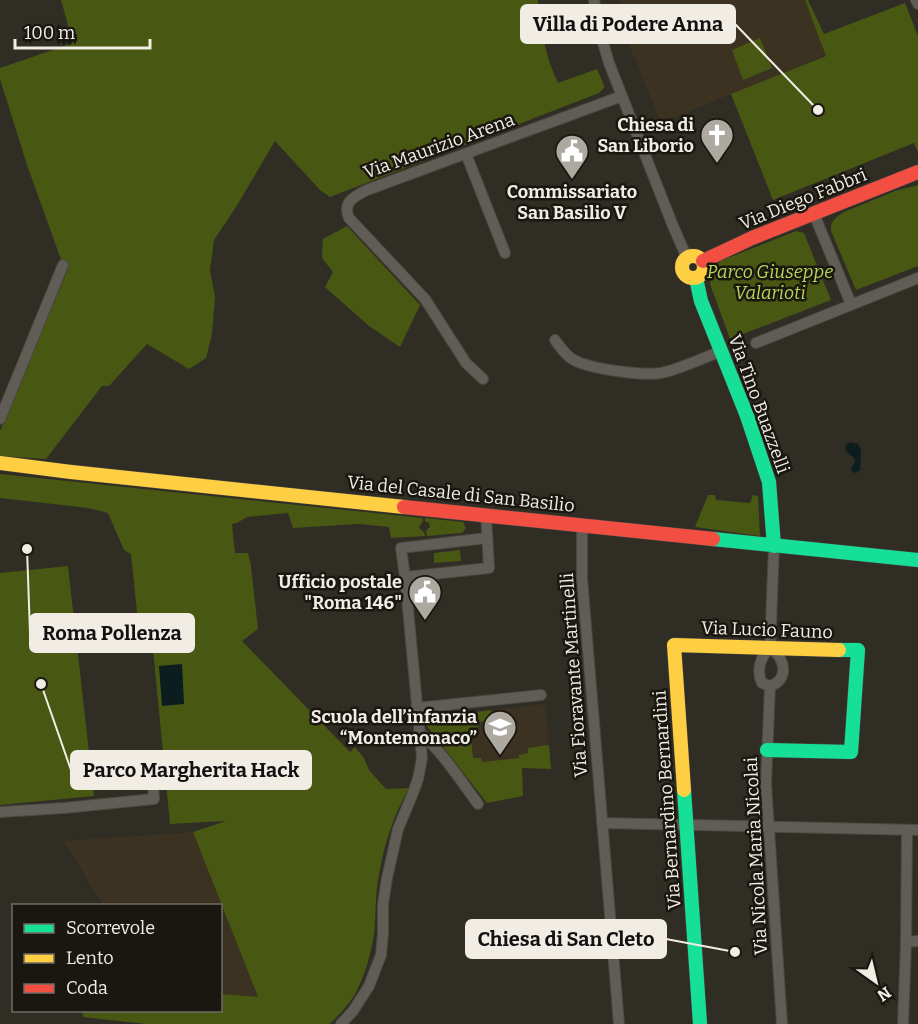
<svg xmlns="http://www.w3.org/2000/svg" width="918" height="1024" viewBox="0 0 918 1024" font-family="Bitter,serif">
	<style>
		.built { fill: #3c3221 }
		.green { fill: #485712 }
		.water { fill: #0b1d1e }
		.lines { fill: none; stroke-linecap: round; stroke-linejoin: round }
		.street-casing { stroke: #4b4842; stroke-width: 12 }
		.fast-casing { stroke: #4b4842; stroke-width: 15 }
		.slow-casing { stroke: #4b4842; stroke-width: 15 }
		.jam-casing { stroke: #4b4842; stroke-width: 15 }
		.street { stroke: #605d56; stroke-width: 10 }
		.fast { stroke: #16e098; stroke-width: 14 }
		.slow { stroke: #ffcf43; stroke-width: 14 }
		.jam { stroke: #f24e42; stroke-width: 14 }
		.labels { text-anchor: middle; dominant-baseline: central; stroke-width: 5; stroke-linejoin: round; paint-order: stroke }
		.poi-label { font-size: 18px; font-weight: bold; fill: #f1ece4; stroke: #1a1610; text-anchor: end }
		.street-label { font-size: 18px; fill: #f1ece4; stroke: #1a1610 }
		.park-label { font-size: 18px; font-style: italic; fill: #b8d757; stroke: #1a1610 }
		.leader { fill: none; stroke: #f1ece4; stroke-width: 2 }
		.callout-dot { fill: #f1ece4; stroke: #1a1610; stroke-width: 2 }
		.callout { fill: #f1ece4; stroke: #f1ece4; stroke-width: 2 }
		.callout-label { font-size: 20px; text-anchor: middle; font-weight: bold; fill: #111 }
	</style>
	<rect width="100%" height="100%" fill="#302d25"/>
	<path class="built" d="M620 0H805L826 55 661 123 630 47 625 30Z
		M545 704 551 769 522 768 523 796 487 803 427 726 426 718Z
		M193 832 258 998 221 994 220 906 103 905 64 841Z"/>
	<path class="green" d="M61 0H538C540 28 546 58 558 83L597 69 604 85V88L599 93 330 197 320 190 275 141 236 207 214 240 210 270 215 297 212 334 206 358 189 369 147 344 109 386H102L46 459 0 456V431L68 269 63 265 27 165 0 79V68L73 43Z
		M805 0H808L824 34 905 3 918 36V152L914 143 773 200 731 94 826 56Z
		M760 38 772 68 743 80 732 50Z
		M918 185V266L856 290 831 231C830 221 836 217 844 212L895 191Z
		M347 226 420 305 400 347 369 326 325 287 333 272 322 258 323 239Z
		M796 231 804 233 831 300 730 339 710 284 712 272 720 261Z
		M0 474 422 518 423 521 419 527 421 530 424 532 425 536 391 538 389 527 359 524 293 528 288 513 247 517 237 523 232 524 235 553H248L251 566 258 629 242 641 350 752 355 747 364 758 369 770 386 789 409 788C394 815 384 843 379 875 375 894 376 915 374 935 371 952 366 972 358 988 353 1000 339 1015 330 1024H146L83 1017 82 1011 220 1010 221 994 258 997 193 832 226 821 170 824 153 650 151 649 140 641 131 554 124 550 108 513 88 508 0 498Z
		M708 495H715L716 500 750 503 753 495 758 496 760 536 695 527Z
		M425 518 463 522 466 528 462 533 427 536 426 531 430 527 429 523 425 521Z
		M460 550 461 561 434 563V553Z
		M68 566 94 796 0 805V573Z
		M491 710 492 720 478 722V727L470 728 473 758H481L482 762 519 758V755L528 753V748L549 745 551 769 522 768 523 796 487 803 427 726 426 718Z"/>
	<path class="water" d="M850 442 858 444 861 450 860 470 855 473 852 471 851 468 855 462V459L848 453 845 449 846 445Z
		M182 664 184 704 162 706 159 666Z"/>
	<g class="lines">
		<defs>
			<path id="street" d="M594 0 601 36 609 63 673 226 687 258
				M916 0 918 4
				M466 154 505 253
				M814 214 851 304
				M555 340C561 348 566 356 574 360 590 369 643 376 661 373 681 369 702 358 722 351
				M756 343 918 278
				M483 379 466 363 425 299 349 218C342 202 355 196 367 190L622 96
				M0 419 63 265
				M582 525V578L619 1024
				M405 577 489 568 486 515
				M770 648 774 546
				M770 648C785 657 790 680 770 686L762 683C756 671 760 657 770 648Z
				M770 686 766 784 782 1024
				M416 708 541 695
				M419 732C441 750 461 781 478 804
				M0 812 64 808 154 799 152 773
				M602 823 918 830
				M906 942 918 941
				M341 1024 353 1011 369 986 381 955 383 933V904L387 878 398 829 413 793 418 779 422 758 405 577 401 548 487 538
				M903 1024 906 942 907 830"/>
			<path id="fast" d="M696 278 701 301 747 416 769 482 774 546
				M713 539 918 560
				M767 750 851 752 858 650H839
				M684 790 700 1024"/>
			<path id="slow" d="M682 267a11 11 0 1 1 22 0a11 11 0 1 1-22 0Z
				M0 463 71 472 404 507
				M684 790 674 645 839 650"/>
			<path id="jam" d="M703 261 752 238 918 172
				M404 507 713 539"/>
		</defs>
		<use href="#street" class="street-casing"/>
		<use href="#fast" class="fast-casing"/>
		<use href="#slow" class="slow-casing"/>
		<use href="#jam" class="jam-casing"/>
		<use href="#street" class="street"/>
		<use href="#fast" class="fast"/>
		<use href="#slow" class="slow"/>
		<use href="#jam" class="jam"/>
	</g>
	<defs>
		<symbol id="church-pin" viewBox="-11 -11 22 30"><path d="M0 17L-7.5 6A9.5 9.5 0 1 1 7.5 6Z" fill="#ada9a1" stroke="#1a1610"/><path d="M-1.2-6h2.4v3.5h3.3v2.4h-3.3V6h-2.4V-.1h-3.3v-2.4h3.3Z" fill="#fff"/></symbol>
		<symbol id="civic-pin" viewBox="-11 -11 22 30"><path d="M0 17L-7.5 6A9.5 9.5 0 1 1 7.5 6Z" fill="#ada9a1" stroke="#1a1610"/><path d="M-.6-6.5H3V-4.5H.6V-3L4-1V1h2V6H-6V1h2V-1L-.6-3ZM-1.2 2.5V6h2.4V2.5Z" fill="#fff"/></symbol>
		<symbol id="school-pin" viewBox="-11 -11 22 30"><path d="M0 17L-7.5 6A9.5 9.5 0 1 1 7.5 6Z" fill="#ada9a1" stroke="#1a1610"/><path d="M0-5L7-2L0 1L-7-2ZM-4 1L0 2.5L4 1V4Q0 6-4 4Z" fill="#fff"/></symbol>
	</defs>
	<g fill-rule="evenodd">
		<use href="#church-pin" x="698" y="116" width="38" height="52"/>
		<use href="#civic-pin" x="553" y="132" width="38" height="52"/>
		<use href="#civic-pin" x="406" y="573" width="38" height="52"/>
		<use href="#school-pin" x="481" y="708" width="38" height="52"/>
	</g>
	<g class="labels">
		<g class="poi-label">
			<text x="694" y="125">Chiesa di<tspan x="694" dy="21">San Liborio</tspan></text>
			<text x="572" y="192" text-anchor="middle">Commissariato<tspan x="572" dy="21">San Basilio V</tspan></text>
			<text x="402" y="582">Ufficio postale<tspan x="402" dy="21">"Roma 146"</tspan></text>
			<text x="477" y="717">Scuola dell’infanzia<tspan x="477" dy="21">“Montemonaco”</tspan></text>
		</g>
		<g class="street-label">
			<text transform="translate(439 146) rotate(-20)">Via Maurizio Arena</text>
			<text transform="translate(803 199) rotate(-22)">Via Diego Fabbri</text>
			<text transform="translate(759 404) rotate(70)">Via Tino Buazzelli</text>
			<text transform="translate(461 494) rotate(6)">Via del Casale di San Basilio</text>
			<text transform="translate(767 630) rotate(2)">Via Lucio Fauno</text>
			<text transform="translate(574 675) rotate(-94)">Via Fioravante Martinelli</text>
			<text transform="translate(667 800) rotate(-94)">Via Bernardino Bernardini</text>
			<text transform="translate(756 856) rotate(-93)">Via Nicola Maria Nicolai</text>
		</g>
		<g class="park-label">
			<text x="770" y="272">Parco Giuseppe<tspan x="770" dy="21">Valarioti</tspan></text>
		</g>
	</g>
	<path class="leader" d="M818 110L735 24M27 549L30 633M41 684L71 770M735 952L666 939"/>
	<g class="callout-dot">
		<circle cx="818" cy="110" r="6"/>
		<circle cx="27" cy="549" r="6"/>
		<circle cx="41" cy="684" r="6"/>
		<circle cx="735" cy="952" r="6"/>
	</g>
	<g class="callout">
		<rect x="521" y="5" width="214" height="38" rx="6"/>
		<rect x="30" y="614" width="164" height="38" rx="6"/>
		<rect x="71" y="751" width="240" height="38" rx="6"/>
		<rect x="466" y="920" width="200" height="38" rx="6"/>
	</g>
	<g class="callout-label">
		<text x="628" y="31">Villa di Podere Anna</text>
		<text x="112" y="640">Roma Pollenza</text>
		<text x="191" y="777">Parco Margherita Hack</text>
		<text x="566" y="946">Chiesa di San Cleto</text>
	</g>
	<rect x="12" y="904" width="210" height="108" fill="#1a1610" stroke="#706c65" stroke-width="1.5"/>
	<rect x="24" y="924" width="30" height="9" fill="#16e098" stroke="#706c65" stroke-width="1.5"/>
	<text x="66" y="934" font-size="18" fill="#f1ece4">Scorrevole</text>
	<rect x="24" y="954" width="30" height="9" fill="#ffcf43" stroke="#706c65" stroke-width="1.5"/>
	<text x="66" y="964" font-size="18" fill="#f1ece4">Lento</text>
	<rect x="24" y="984" width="30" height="9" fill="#f24e42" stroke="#706c65" stroke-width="1.5"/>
	<text x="66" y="994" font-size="18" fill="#f1ece4">Coda</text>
	<g transform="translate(876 982) rotate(146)" stroke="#1a1610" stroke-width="4.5" paint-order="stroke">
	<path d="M0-4.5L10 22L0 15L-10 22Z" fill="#f1ece4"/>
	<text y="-9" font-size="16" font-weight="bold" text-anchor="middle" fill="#f1ece4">N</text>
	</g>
	<path d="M15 39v9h135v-9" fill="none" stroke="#f1ece4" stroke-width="3"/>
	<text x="24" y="39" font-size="18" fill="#f1ece4" stroke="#1a1610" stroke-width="4.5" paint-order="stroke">100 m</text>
</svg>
